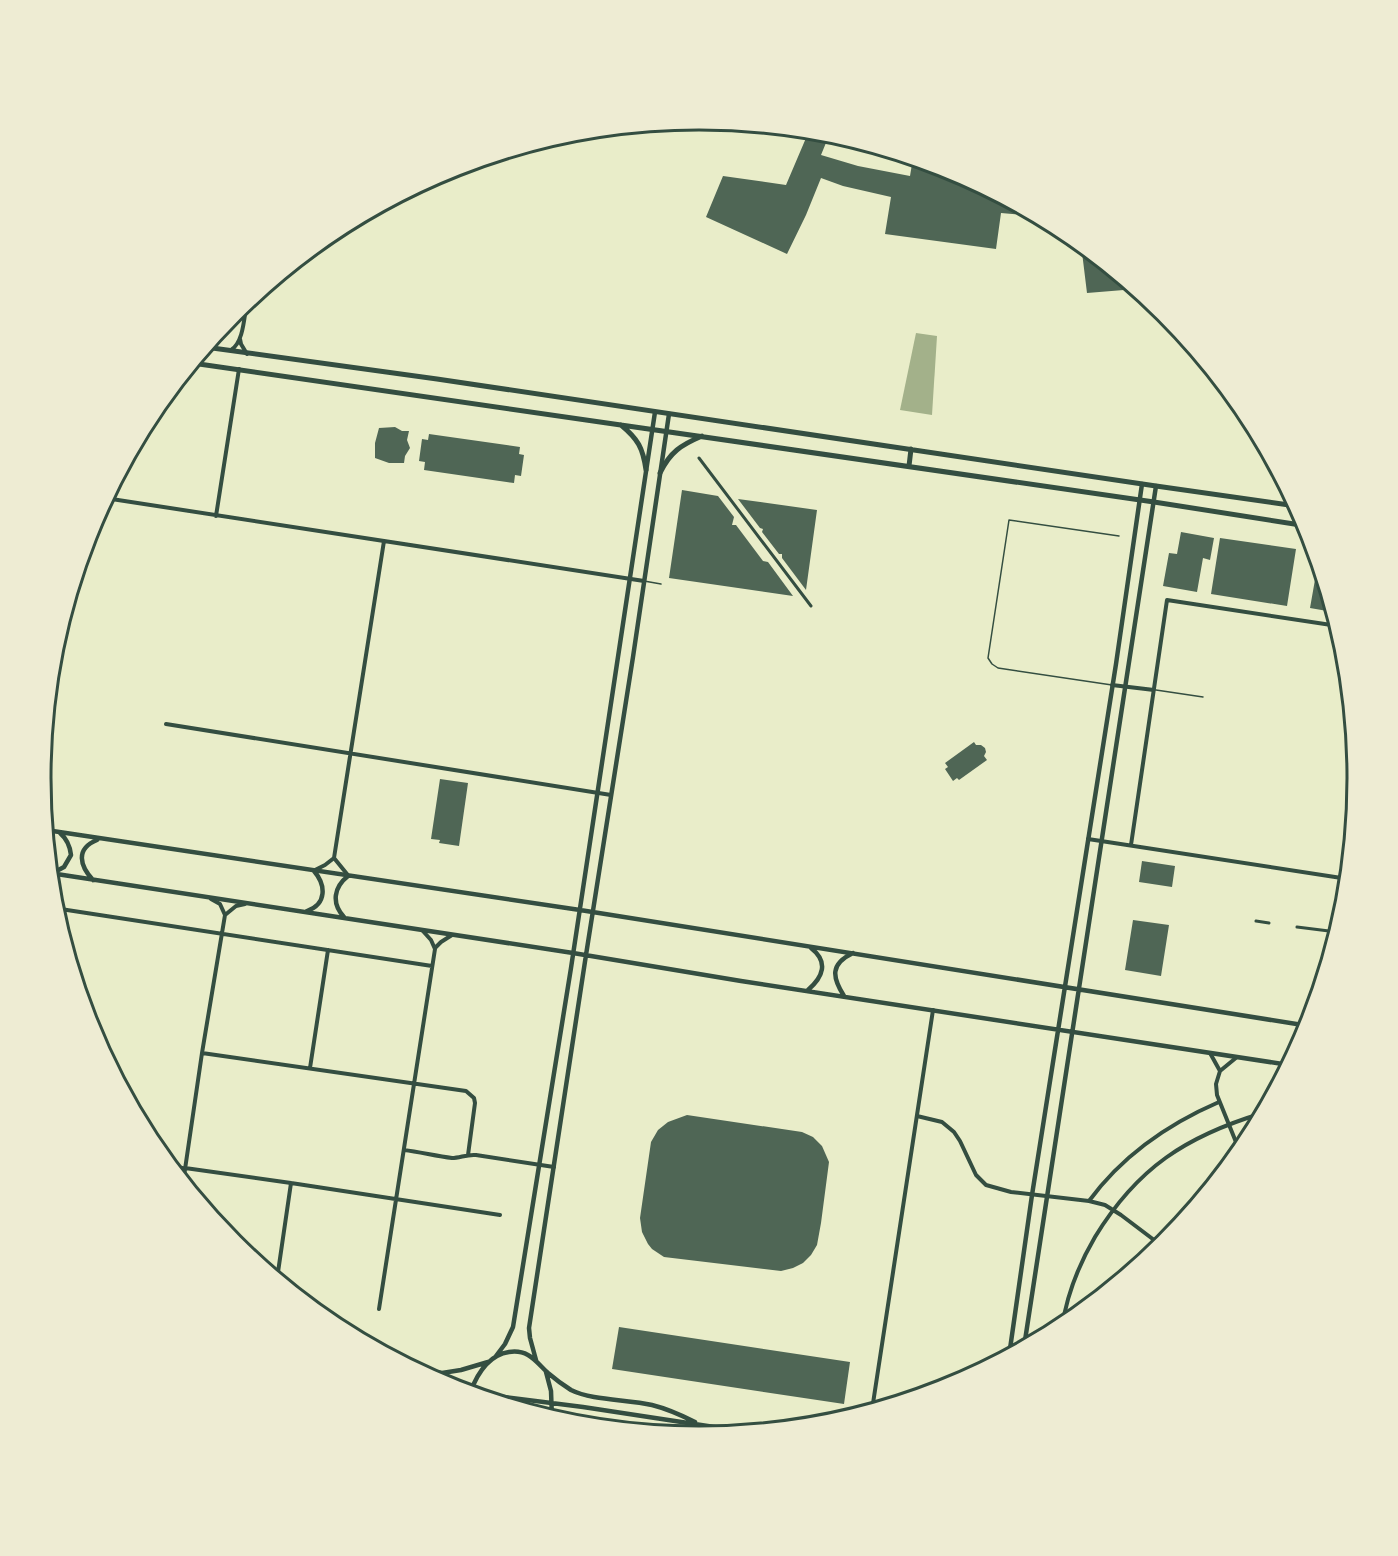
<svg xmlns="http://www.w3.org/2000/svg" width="1398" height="1556" viewBox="0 0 1398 1556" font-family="'PT Sans Narrow',sans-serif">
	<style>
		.water { fill: #a3b18a }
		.building { fill: #4f6655 }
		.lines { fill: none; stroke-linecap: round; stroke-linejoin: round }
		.service { stroke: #344e41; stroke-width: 1.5 }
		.pedestrian { stroke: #344e41; stroke-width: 3 }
		.minor { stroke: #344e41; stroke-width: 4 }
		.tertiary { stroke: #344e41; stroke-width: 4.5 }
		.secondary { stroke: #344e41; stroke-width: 5 }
		.trunk { stroke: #344e41; stroke-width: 6 }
		.rim { fill: none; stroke: #344e41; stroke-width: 3 }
	</style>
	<rect width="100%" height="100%" fill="#e9edc9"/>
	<path class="water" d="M916 333 937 336 932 415 900 410Z"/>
	<path class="building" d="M779 127 796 129 788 137 778 129Z
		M807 130 830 133 821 155 858 166 910 176 913 158 951 170 1038 216 1001 213 996 249 885 234 891 197 843 186 821 178 806 215 787 254 706 217 723 176 786 185 806 138H804Z
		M1081 244 1136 289 1087 293Z
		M395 427 402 431H409L407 440 410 448 405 456 404 463H389L375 458V443L379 428Z
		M429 434 520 447 519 454 524 455 521 476 515 475 514 483 424 470 425 462 419 461 422 439 428 440Z
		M682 490 718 496 734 517 732 525H736L763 561 768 562 793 596 669 578Z
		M738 499 817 510 806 590 782 558V554H779L762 532 763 529 760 528Z
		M1181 532 1214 538 1210 560 1203 558 1197 592 1163 586 1169 553 1177 554Z
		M1220 538 1296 549 1287 606 1211 594Z
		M1316 574 1322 575 1333 612 1310 608Z
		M974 742 976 745H981L985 748 986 752 984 756 987 760 959 780 957 778 953 781 945 769 948 767 945 763Z
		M440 779 468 783 459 846 439 843 440 840 431 839Z
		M1142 861 1175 866 1172 887 1139 882Z
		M1133 920 1169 925 1161 976 1125 970Z
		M687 1115 802 1132 813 1137 822 1146 829 1162 821 1223 817 1245 811 1255 803 1263 793 1268 781 1271 664 1257 652 1249 648 1244 642 1232 640 1218 651 1142 658 1130 668 1122Z
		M619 1327 850 1362 844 1404 612 1369Z"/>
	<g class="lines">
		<path class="service" d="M644 581 661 584
			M1112 685 998 668 992 664 988 658 1009 520 1119 536
			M1156 690 1203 697"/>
		<path class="pedestrian" d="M699 458 811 606
			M1256 921 1269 923
			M1297 927 1337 932
			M169 1165 185 1168"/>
		<path class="minor" d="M240 339 241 344 247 354
			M231 350C244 342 244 316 247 302
			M105 498 644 581
			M216 516 239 369
			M1112 685 1154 690
			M166 724 611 795
			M1088 839 1348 879
			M1131 845 1167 600 1338 626
			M315 870 325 865 334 858
			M347 874 334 858 384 541
			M54 908 432 966
			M225 915 236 906 245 904
			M435 948 441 942 452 935
			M202 1053 466 1091 474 1098 475 1103 468 1155
			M1210 1053 1220 1071
			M1237 1057 1220 1071 1216 1084 1217 1095 1240 1152
			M310 1068 328 950
			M917 1116 942 1122 954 1132 960 1141 976 1175 986 1185 1011 1192 1089 1201 1105 1205 1121 1215 1162 1246
			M404 1150C420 1152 436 1156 452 1158 460 1158 467 1154 476 1155L554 1167
			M185 1168 291 1183 500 1215
			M183 1183 202 1053 225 915 220 904 211 899
			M1089 1201C1122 1156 1168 1124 1219 1102
			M277 1279 291 1183
			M379 1309 435 949 431 940 422 930
			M1062 1327C1067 1294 1078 1266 1095 1237 1137 1168 1186 1136 1263 1113
			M872 1410 933 1010"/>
		<path class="tertiary" d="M46 830 580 910 1309 1026
			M50 873 573 953 741 981 1289 1065
			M51 874 64 867 71 855C70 846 67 839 60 833
			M93 880C80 866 75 849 97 840
			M307 911C327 904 326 885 314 871
			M344 917C331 903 334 887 348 876
			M808 990C823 977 829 962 811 948
			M844 996C832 977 830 964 853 953
			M1024 1347 1156 486
			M496 1356 505 1344 513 1327 571 968 655 412
			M1009 1356 1032 1195 1116 664 1142 484
			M536 1360 530 1338 529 1328 586 955 633 657 669 414
			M415 1369 442 1373 461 1370 488 1362
			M546 1372 551 1391 552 1418
			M450 1387 496 1396 583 1407 747 1432
			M470 1393C477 1374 488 1355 509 1352 529 1349 536 1362 548 1373 555 1379 563 1385 571 1390 593 1401 628 1399 652 1405 668 1409 681 1415 695 1422"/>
		<path class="secondary" d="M205 347 437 379 1156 486 1296 506
			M192 363 1154 502 1307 526
			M621 425C638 439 643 448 646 470
			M909 466 911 449
			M660 473C670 452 681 445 702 436"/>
		<path class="trunk" d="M559 1420 599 1427"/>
	</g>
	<path d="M0 0H1398V1556H0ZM51 778a648 648 0 1 1 1296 0a648 648 0 1 1-1296 0Z" fill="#eeecd3" fill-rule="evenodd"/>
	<path class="rim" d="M51 778a648 648 0 1 1 1296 0a648 648 0 1 1-1296 0Z"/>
</svg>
